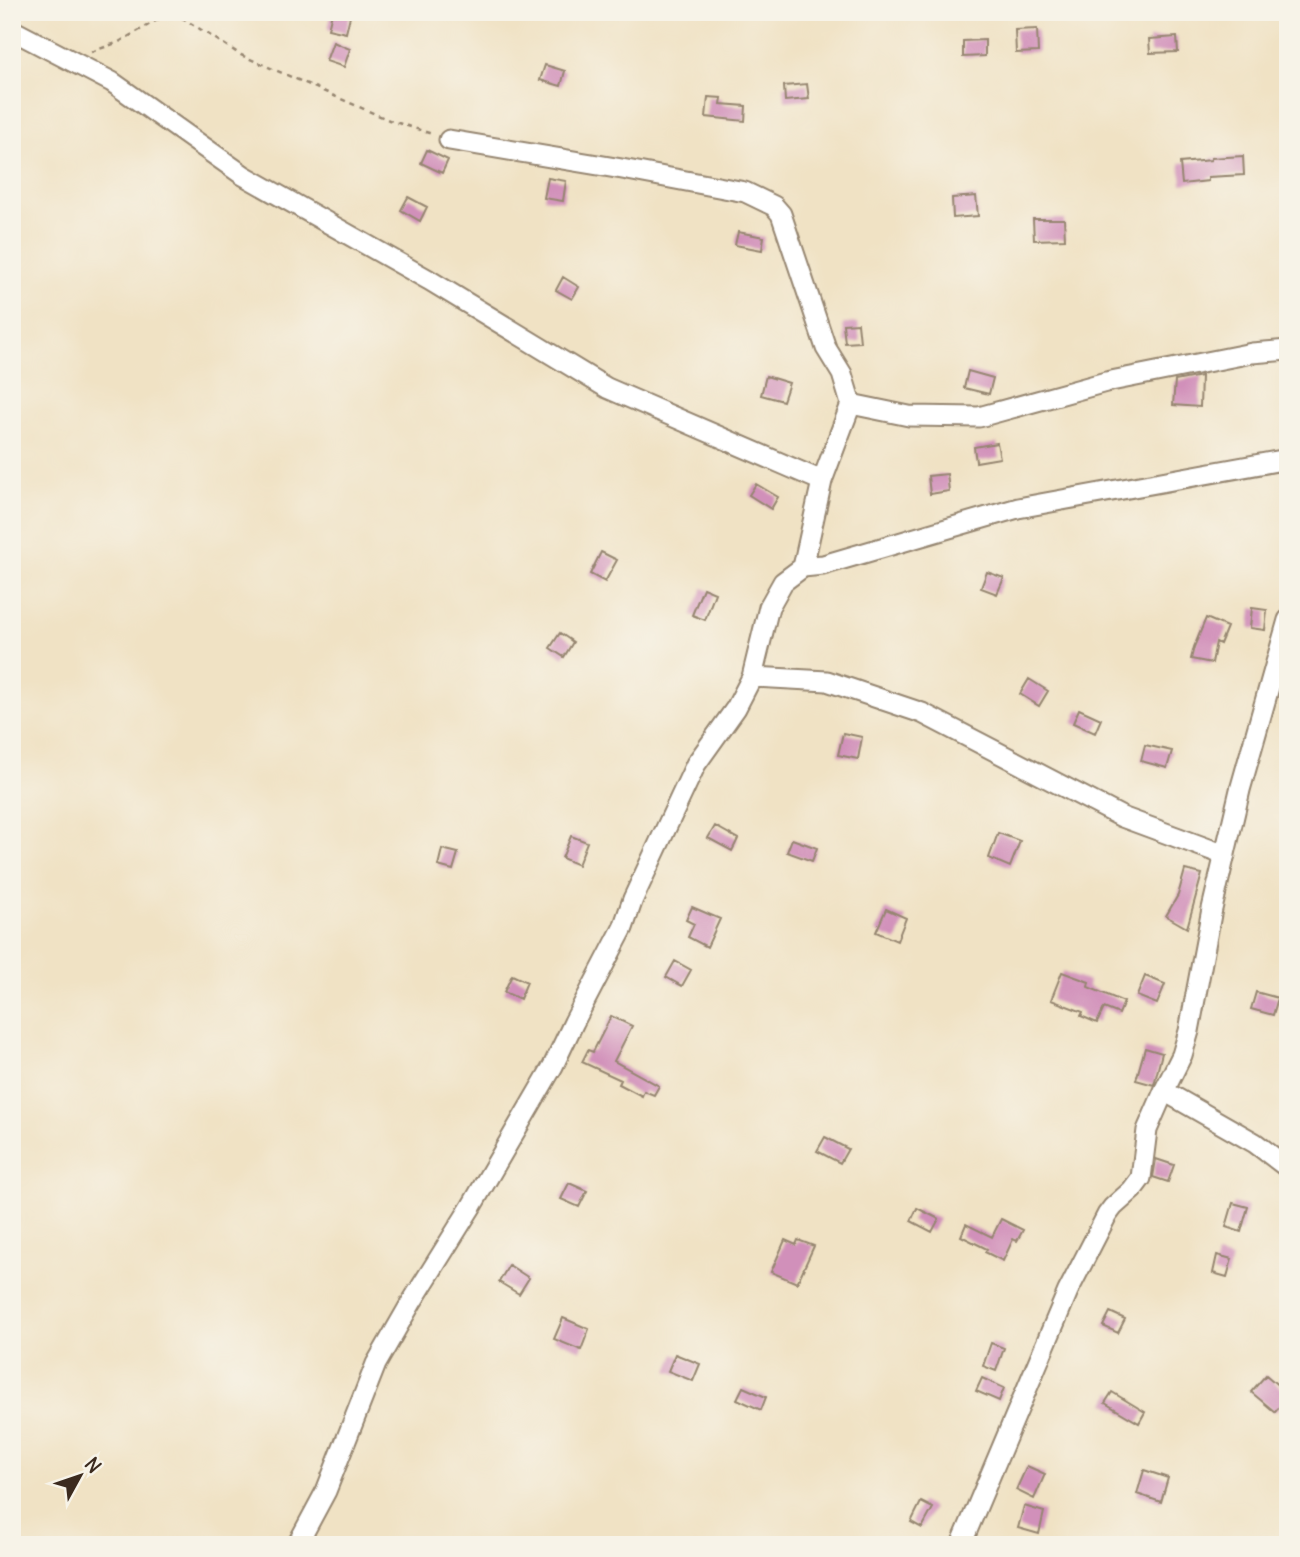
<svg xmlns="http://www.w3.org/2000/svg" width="1300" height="1557" viewBox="0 0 1300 1557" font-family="Delius,sans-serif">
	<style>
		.building { fill: #d190ba }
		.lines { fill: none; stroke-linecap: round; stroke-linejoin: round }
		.street-casing { stroke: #968671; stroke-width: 23 }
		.path { stroke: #968671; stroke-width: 2.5; stroke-dasharray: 5 5; stroke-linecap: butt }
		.street { stroke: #fff; stroke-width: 19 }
	</style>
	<rect width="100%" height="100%" fill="#f7f3e8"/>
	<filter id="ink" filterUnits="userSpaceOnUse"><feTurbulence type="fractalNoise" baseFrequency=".0143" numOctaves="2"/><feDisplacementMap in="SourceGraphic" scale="14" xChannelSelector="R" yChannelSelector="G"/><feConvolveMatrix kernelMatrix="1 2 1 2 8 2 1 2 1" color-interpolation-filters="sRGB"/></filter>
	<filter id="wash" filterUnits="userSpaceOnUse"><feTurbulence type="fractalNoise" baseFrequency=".00686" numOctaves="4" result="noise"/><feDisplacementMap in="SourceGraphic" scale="28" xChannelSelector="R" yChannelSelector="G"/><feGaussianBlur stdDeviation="1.57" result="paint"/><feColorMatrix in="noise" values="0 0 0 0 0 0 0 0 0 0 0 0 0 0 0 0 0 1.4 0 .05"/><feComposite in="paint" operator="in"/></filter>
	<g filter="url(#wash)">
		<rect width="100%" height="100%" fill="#f0e2c4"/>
		<g id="blocks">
			<path class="building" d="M332 12H351L346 33 328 29Z
				M1037 29 1038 52 1016 53 1015 30Z
				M1177 37 1178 52 1150 53 1149 39Z
				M985 40V56L963 57V41Z
				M333 42 350 49 344 67 326 61Z
				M545 65 565 71 561 86 540 80Z
				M807 84 809 99 785 101 784 86Z
				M708 97 722 98 721 104 746 106 745 121 706 117Z
				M427 150 448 160 442 173 421 163Z
				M1243 156 1244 175 1208 177V181L1182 184 1180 163 1211 160V158Z
				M548 178 566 181 563 201 544 198Z
				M976 196 978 216 953 218 952 198Z
				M408 197 427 207 420 221 401 210Z
				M1033 219H1064L1065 239 1034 240Z
				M738 232 764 237 762 250 735 245Z
				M563 277 579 287 572 299 556 290Z
				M858 323 860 342 845 343 843 324Z
				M968 371 993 378 989 394 964 388Z
				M766 376 789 383 783 401 761 395Z
				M1201 376 1200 407 1173 405 1175 381Z
				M997 443 1000 458 976 462 974 447Z
				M947 474 949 491 930 494 928 476Z
				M756 484 778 497 771 509 749 495Z
				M601 552 617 560 605 582 590 574Z
				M987 572 1004 578 997 594 981 588Z
				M703 588 715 593 705 620 692 615Z
				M1252 608 1267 610 1265 630 1250 628Z
				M1206 618 1227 627 1220 644 1216 642 1212 663 1191 659 1194 647Z
				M560 633 573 642 564 657 550 648Z
				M1029 679 1048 691 1039 706 1020 694Z
				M1079 709 1101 719 1095 733 1073 723Z
				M843 733 862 737 858 759 838 755Z
				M1145 745 1172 751 1167 768 1141 761Z
				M715 826 738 839 732 851 708 838Z
				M998 833 1020 841 1010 867 989 858Z
				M571 836 587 842 578 865 562 858Z
				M792 839 817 848 812 861 787 852Z
				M442 849 458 853 453 870 438 866Z
				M1185 870 1202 874 1187 928 1166 916 1178 895Z
				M692 907 720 919 707 947 688 937 694 924 686 920Z
				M886 909 906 918 897 941 876 932Z
				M675 961 691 970 682 986 666 977Z
				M1062 972 1089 982 1088 987 1124 1002 1119 1014 1104 1008 1097 1023 1081 1016 1083 1012 1051 1000Z
				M512 975 527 982 520 999 504 992Z
				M1145 976 1165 984 1157 1004 1137 996Z
				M1256 992 1278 998 1273 1015 1251 1009Z
				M611 1016 632 1026 614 1061 659 1086 654 1095 644 1091 642 1096 619 1084 621 1080 582 1062 588 1050 593 1052Z
				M1145 1048 1162 1053 1154 1085 1136 1080Z
				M825 1137 848 1149 840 1163 817 1151Z
				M1156 1159 1174 1165 1168 1182 1153 1177Z
				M569 1183 587 1191 579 1207 561 1199Z
				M1233 1203 1248 1207 1241 1232 1226 1227Z
				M917 1208 939 1219 932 1232 911 1221Z
				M1001 1219 1023 1230 1017 1241 1013 1239 1003 1261 985 1252 987 1249 961 1236 966 1224 992 1237Z
				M785 1240 796 1245 798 1240 814 1246 797 1283 771 1272Z
				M1217 1255 1232 1259 1227 1277 1213 1273Z
				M509 1265 529 1278 519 1294 499 1282Z
				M1110 1312 1125 1319 1118 1333 1103 1326Z
				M563 1318 589 1329 581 1350 554 1339Z
				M991 1343 1004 1348 996 1371 983 1366Z
				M675 1354 700 1364 693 1381 668 1371Z
				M1266 1375 1288 1394V1397L1275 1412 1251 1392Z
				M982 1378 1004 1388 999 1401 976 1391Z
				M743 1387 766 1397 761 1410 737 1399Z
				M1112 1392 1145 1412 1139 1423 1105 1403Z
				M1027 1466 1045 1474 1034 1499 1016 1490Z
				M1144 1470 1168 1478 1161 1502 1137 1494Z
				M921 1502 933 1508 922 1528 911 1522Z
				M1024 1506 1044 1512 1039 1534 1018 1528Z"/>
		</g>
	</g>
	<g filter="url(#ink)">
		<use href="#blocks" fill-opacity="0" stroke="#968671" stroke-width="2"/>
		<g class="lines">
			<defs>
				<path id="street" d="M12 30 112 82 243 175 429 280 607 388 822 481
					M449 140 622 169 745 192 774 206 781 214 826 348 842 374 851 404 822 481 803 567
					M851 404 909 416 979 417 1106 382 1252 353 1288 350
					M752 677 827 681 922 713 1122 817 1225 855
					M1164 1091 1255 1143 1288 1168
					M297 1545 326 1491 376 1364 411 1303 471 1207 553 1066 574 1022 623 928 633 899 696 764 736 708 752 677 769 607 783 582 803 567 823 565 1018 508 1288 459
					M961 1545 1068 1291 1107 1215 1113 1207 1132 1190 1141 1178 1147 1130 1164 1091 1182 1055 1189 1031 1212 909 1240 790 1288 620"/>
			</defs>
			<use href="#street" class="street-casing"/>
			<path class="path" d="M173 12 241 55 389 120 432 134
				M91 52 119 42 171 12"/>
			<use href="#street" class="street"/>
		</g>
	</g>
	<rect width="1300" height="1557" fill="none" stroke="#f7f3e8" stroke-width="42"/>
	<g transform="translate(80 1476) rotate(50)" stroke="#f7f3e8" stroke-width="5" paint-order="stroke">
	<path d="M0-5L12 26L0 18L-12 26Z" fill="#3b2a1e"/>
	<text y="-10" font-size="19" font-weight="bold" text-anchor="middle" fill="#3b2a1e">N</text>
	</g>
</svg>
